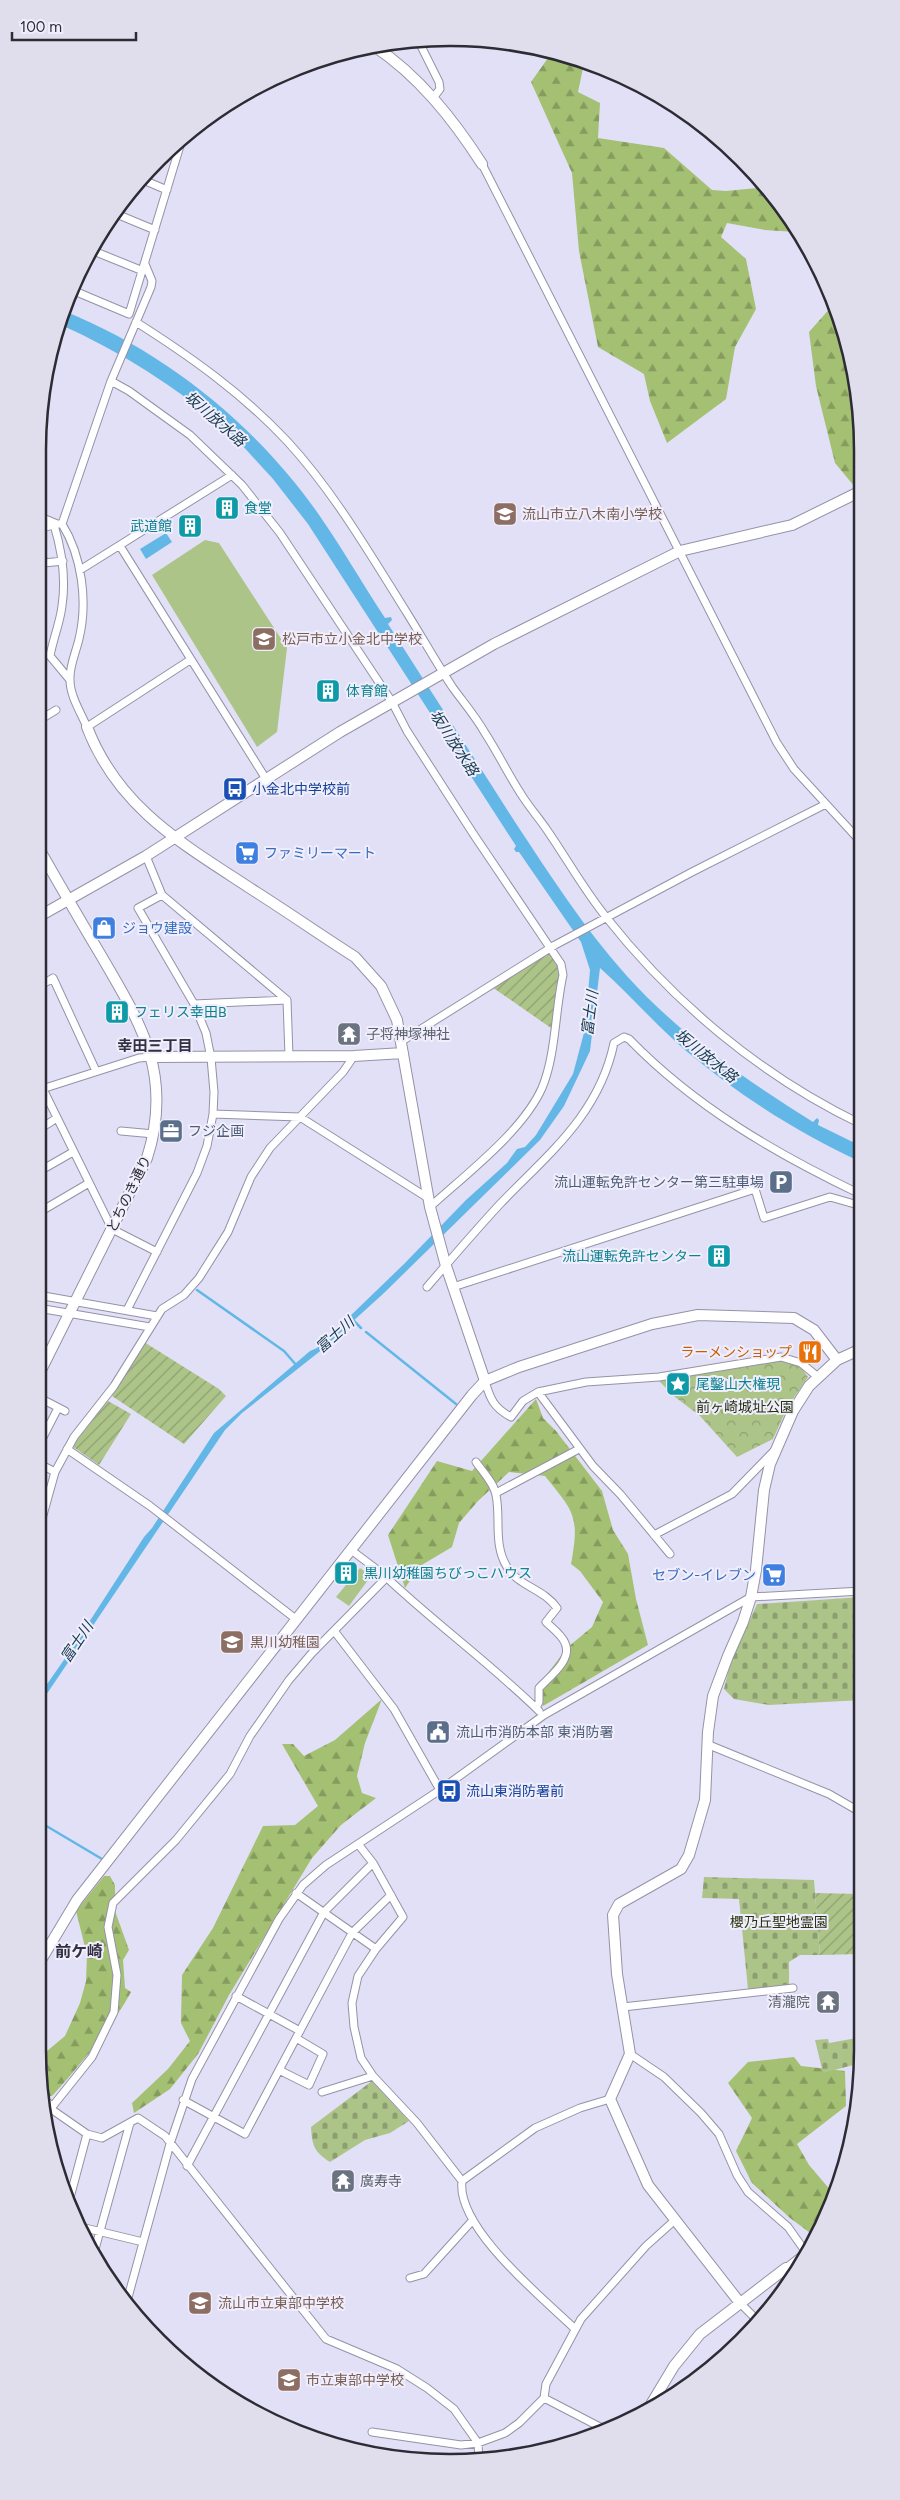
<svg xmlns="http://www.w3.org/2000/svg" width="900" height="2500" viewBox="0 0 900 2500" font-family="Figtree,'Noto Sans JP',sans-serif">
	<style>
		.grass { fill: #adc489 }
		.forest { fill: url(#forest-firs) }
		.cemetery { fill: url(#cemetery-stones) }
		.park { fill: url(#park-crowns) }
		.garden { fill: url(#garden-furrows) }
		.water { fill: #63b7e7 }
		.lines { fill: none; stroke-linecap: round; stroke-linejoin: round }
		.stream { stroke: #63b7e7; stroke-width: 2.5 }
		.street-casing { stroke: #9492a7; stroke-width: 9 }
		.secondary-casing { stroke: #9492a7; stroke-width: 12 }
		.street { stroke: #fff; stroke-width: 7 }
		.secondary { stroke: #fff; stroke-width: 10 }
		.labels { text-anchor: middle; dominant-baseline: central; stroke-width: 4; stroke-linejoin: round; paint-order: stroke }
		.culture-label { font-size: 14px; fill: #0d838f; stroke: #f0eefc; text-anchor: start }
		.education-label { font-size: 14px; fill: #785e54; stroke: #f0eefc; text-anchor: start }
		.transit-label { font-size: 14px; fill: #164399; stroke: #f0eefc; text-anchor: start }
		.shop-label { font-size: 14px; fill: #366cbe; stroke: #f0eefc; text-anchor: start }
		.worship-label { font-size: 14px; fill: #5b616d; stroke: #f0eefc; text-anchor: start }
		.service-label { font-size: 14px; fill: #4e5e75; stroke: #f0eefc; text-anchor: start }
		.street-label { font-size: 14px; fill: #2d2c35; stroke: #f0eefc }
		.food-label { font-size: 14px; fill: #c56008; stroke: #f0eefc; text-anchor: end }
		.park-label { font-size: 14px; fill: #273211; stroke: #f0eefc }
		.water-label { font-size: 15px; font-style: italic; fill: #14394d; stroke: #f0eefc }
		.neighbourhood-label { font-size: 15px; font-weight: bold; fill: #333041; stroke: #f0eefc }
		.quarter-label { font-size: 16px; font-weight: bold; fill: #333041; stroke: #f0eefc }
		.rim { fill: none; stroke: #2d2c35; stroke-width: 2.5 }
	</style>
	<defs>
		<pattern id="forest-firs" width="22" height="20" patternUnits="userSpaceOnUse" patternTransform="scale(1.25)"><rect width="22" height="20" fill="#a4c072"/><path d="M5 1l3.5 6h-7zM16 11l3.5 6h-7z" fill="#869c5e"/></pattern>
		<pattern id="cemetery-stones" width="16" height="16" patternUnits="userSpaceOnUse" patternTransform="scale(1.25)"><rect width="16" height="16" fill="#adc489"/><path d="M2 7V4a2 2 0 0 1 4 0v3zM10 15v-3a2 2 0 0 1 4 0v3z" fill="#8d9f71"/></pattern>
		<pattern id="park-crowns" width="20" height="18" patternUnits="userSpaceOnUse" patternTransform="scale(1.25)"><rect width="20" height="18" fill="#adc489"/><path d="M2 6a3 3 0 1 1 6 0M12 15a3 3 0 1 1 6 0" fill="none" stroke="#8d9f71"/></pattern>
		<pattern id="garden-furrows" width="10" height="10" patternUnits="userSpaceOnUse" patternTransform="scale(1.25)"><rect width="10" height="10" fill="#adc489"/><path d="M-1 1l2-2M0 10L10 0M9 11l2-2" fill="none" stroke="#8d9f71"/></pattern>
	</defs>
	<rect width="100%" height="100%" fill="#e2e0f6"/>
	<path class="grass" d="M205 540 219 543 287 648 277 732 257 747 152 575Z
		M360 1568 371 1576 349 1606 336 1597Z"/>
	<path class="forest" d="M553 51 584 63 578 92 600 103 598 138 664 148 712 190 726 191 757 188 770 193 796 232 765 230 727 223 721 237 746 259 756 309 735 347 726 399 667 443 650 401 644 374 598 347 579 251 572 173 531 82Z
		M832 306 859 396V492L835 463 816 386 809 332Z
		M536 1399 543 1418 556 1431 602 1491 613 1530 628 1554 636 1599 648 1645 543 1706 540 1683 568 1647 592 1627 603 1602 580 1571 571 1564C580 1516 574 1512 545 1476L509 1472 478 1501 459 1523 452 1547 420 1566 405 1588 388 1535 437 1461 472 1471Z
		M382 1699 365 1743 357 1776 362 1793 376 1798 341 1825 312 1858 229 1995 198 2054 170 2089 134 2113 132 2103 168 2069 190 2041 181 2023 182 1975 213 1928 263 1826 295 1825 318 1806 282 1744H293L304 1756 335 1740Z
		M104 1876H110L115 1885V1911L129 1950 123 1960 125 1988 131 1992C112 2027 80 2065 53 2095L47 2098 42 2094 39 2063 47 2051 65 2036 80 2003 86 1981 87 1955 76 1911Z
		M794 2057 801 2066 845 2071 846 2106 797 2144 809 2165 832 2192 813 2235 790 2218 752 2183 736 2151 752 2118 728 2083 748 2062Z"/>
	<path class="cemetery" d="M862 1597V1700L769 1705 734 1699 724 1689 730 1664 757 1604Z
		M704 1877 814 1880 820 1955H800L789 1962V1985L748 1989 739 1899 702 1898Z
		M862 2037 861 2063 823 2073 815 2040 828 2039 829 2043Z
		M372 2081 409 2121 390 2133 365 2140 330 2162C314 2152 312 2145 311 2127Z"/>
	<path class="park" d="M781 1361 799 1365 808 1377 788 1406 773 1439 737 1457 700 1416 675 1397 658 1380Z"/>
	<path class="garden" d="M549 951 557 963 560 974 551 1028 492 987Z
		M144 1342 219 1389 226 1396 184 1444 112 1396Z
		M108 1401 131 1414 99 1465 72 1446Z
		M815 1893 859 1894 860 1954 820 1955Z"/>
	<path class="water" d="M64 311C164 351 255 424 317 512 341 546 362 583 385 618L391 617 392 620 388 624C430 690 473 756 515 822 550 875 584 928 626 975 680 1035 746 1080 813 1122L817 1118 819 1120 818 1125 861 1146V1162C798 1133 737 1094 685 1050 655 1024 629 994 600 968L590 1051 564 1106 540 1140 384 1293 319 1352 242 1413 225 1430 38 1707V1697L73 1647 144 1537 152 1528 214 1433 310 1351 317 1348 404 1264 466 1200 507 1163 517 1149 525 1147 536 1135 573 1074 585 1029 590 970 581 942 519 852H516L514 849 516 846 308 524 273 479 231 433 228 436 225 434 227 430C176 387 120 351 59 324Z
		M166 533 172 542 146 559 140 549Z"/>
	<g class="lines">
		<path class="stream" d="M197 1290 284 1351 297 1366
			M352 1319 361 1328
			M366 1332 456 1404
			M38 1679 48 1686
			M38 1821 102 1859"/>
		<defs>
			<path id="street" d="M418 40 439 82 440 89 433 98
				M172 146 179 149
				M482 164 777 743 794 769 860 841
				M141 179 167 190
				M114 213 155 230
				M91 250 143 271
				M72 290 129 314 183 136
				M136 322C191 357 242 393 287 441 334 492 370 554 407 613 422 637 437 664 453 688 464 703 476 717 485 733 498 753 508 774 521 794 529 807 539 818 547 830 567 859 584 890 606 917 674 1003 761 1076 861 1124
				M111 381 129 391 190 435 242 485 280 533 392 702 407 731 474 835 561 964 563 975C555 1010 556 1055 542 1088 523 1131 465 1175 430 1207
				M38 516 57 524H62C82 556 88 602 79 639 76 652 69 667 70 680 70 696 81 713 87 727L190 660
				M62 524 111 381 151 287 152 281 145 264
				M54 525C62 551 66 579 62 606 60 623 53 639 50 656L70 680
				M38 529 57 524
				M38 538 44 563 63 561
				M120 546 266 779
				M80 570 232 475
				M38 721 56 710
				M146 856 162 895 287 1000 289 1056
				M38 987 53 978 96 1071
				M194 1004 287 1000
				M402 1041 555 945 692 872 826 804
				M38 1079 112 1229 157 1252
				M42 1089 139 1058 152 1057
				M213 1114 300 1117 428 1198
				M38 1130 57 1118
				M121 1131 154 1134
				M38 1172 73 1152
				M38 1213 89 1183
				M38 1221V1224
				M427 1287C451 1259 475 1231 500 1204 548 1154 599 1115 614 1043L624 1037 629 1039C695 1107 775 1153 860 1194L858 1205 861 1210
				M453 1287 755 1189 764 1218 830 1197 858 1205
				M38 1295 157 1316
				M38 1308 150 1327
				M127 1310 197 1173 207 1146 213 1114 214 1092 211 1058 206 1033 194 1004 138 908 162 895
				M485 1381C490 1399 494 1408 511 1417L523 1401 538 1392 586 1382 659 1377 781 1357 801 1363 818 1377
				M538 1392 593 1466 621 1495 670 1554
				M38 1397 65 1411
				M38 1447 58 1408
				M67 1449 150 1506 297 1620
				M476 1462C483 1472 494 1483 496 1495 501 1519 493 1544 507 1567 518 1586 544 1589 557 1608L546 1622C552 1628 562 1635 565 1643 573 1660 549 1677 539 1688V1702L536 1708
				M38 1463 55 1472
				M496 1493 579 1449
				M38 1533 55 1472 74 1437 114 1386 162 1309 184 1295 199 1278 228 1232 251 1177 270 1148 343 1072 354 1056
				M654 1535 732 1494 773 1452
				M387 1578C436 1624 491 1664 539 1711
				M335 1632 394 1709 440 1790
				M709 1745 829 1794 862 1813
				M296 1893 376 1949 403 1917 373 1863 358 1844
				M376 1949 358 1976 352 2003 354 2027 361 2058 373 2076 417 2123 462 2181C456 2228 543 2298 575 2329
				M236 1996 300 2031
				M623 2007 793 1988
				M630 2054 664 2077 701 2113 719 2134 737 2175 748 2192 788 2227 805 2251
				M279 2070 309 2085 323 2054 296 2038
				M322 2092 373 2076
				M42 2098 52 2106
				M183 2100 245 2134 352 1933 391 1895
				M51 2109 87 2134 102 2138 138 2118 165 2136 326 2339 397 2369 427 2388 454 2409 478 2443 479 2461
				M44 2117 92 2057 114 2012 117 1975 108 1927 113 1903 176 1840 230 1774 250 1736 289 1680 312 1653 387 1577 351 1550
				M187 2166 324 1912 373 1863
				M462 2181 535 2128 580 2108 610 2099
				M68 2205 87 2134
				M81 2227 143 2242
				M95 2249 130 2123
				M786 2268 805 2253
				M410 2278 424 2274 472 2221
				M127 2301 170 2144 192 2079 279 1919 303 1885 326 1865 440 1790 544 1715 751 1597 862 1591
				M740 2303 758 2321
				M544 2398 602 2428
				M372 2432 461 2445 478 2443 505 2433 519 2423 544 2398 546 2384 581 2319 646 2246 675 2220"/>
			<path id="secondary" d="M374 46C419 76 453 119 482 164
				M87 727C119 810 185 845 256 892 289 913 322 936 355 957L381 986 397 1020 430 1207 446 1266 485 1381
				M38 847C58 882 78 917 99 952 140 1022 174 1074 147 1158L38 1376
				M38 917 146 856 340 732 494 644 680 551 792 525 859 492
				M152 1057 354 1056 403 1053
				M38 1965 77 1900 472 1395 485 1381 519 1367 652 1324 698 1315 794 1318 814 1330 837 1360
				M740 2303 648 2185 610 2099 630 2054 617 1974 613 1915 619 1904 681 1869 689 1855 705 1800 708 1732 713 1696 728 1656 743 1622 751 1597 756 1570 764 1490 770 1464 793 1411 809 1386 837 1360 861 1349
				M650 2406 674 2366 700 2334 786 2268"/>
		</defs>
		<use href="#street" class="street-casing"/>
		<use href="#secondary" class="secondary-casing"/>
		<use href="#street" class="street"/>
		<use href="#secondary" class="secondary"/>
	</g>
	<defs>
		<symbol id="building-square" viewBox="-11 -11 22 22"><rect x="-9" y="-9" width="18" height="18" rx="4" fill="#0f9aa8" stroke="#f0eefc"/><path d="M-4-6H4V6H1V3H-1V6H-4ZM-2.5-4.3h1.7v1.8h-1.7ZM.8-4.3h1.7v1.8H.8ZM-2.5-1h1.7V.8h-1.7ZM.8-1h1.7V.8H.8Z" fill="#fff"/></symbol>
		<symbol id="school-square" viewBox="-11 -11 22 22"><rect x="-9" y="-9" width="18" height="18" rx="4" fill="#8d6e63" stroke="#f0eefc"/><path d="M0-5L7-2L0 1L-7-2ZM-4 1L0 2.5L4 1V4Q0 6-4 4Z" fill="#fff"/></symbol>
		<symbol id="bus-square" viewBox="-11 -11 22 22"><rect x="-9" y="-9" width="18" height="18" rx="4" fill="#1a4fb4" stroke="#f0eefc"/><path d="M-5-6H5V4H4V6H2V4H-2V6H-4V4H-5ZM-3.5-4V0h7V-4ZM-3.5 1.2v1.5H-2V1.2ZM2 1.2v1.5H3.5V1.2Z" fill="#fff"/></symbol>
		<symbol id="supermarket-square" viewBox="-11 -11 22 22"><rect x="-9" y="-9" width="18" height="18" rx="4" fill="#3f7fe0" stroke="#f0eefc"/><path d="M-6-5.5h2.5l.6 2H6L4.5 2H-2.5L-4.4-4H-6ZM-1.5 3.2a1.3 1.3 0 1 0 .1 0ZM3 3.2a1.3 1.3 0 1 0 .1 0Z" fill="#fff"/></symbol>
		<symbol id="shop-square" viewBox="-11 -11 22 22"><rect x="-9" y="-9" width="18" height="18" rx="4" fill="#3f7fe0" stroke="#f0eefc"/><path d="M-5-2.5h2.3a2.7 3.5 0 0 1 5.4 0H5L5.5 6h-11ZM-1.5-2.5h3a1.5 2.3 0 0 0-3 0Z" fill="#fff"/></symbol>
		<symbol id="temple-square" viewBox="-11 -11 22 22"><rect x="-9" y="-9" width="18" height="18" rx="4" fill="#6b7280" stroke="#f0eefc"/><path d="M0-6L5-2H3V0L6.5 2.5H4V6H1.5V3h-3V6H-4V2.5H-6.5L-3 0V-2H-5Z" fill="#fff"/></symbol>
		<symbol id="office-square" viewBox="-11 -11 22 22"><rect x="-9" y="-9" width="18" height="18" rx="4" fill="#5c6f8a" stroke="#f0eefc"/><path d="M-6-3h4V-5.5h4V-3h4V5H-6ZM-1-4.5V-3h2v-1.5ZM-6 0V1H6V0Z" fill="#fff"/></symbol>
		<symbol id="parking-square" viewBox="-11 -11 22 22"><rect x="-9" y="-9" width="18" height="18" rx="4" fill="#5c6f8a" stroke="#f0eefc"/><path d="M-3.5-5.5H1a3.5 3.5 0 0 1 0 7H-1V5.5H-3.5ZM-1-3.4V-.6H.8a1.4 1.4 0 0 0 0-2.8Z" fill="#fff"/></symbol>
		<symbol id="restaurant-square" viewBox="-11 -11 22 22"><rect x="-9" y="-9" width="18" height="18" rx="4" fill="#e8710a" stroke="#f0eefc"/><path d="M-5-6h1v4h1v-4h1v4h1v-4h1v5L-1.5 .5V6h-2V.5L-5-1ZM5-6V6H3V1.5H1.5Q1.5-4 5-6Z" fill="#fff"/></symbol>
		<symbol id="sight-square" viewBox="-11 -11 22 22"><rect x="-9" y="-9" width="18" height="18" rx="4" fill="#0f9aa8" stroke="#f0eefc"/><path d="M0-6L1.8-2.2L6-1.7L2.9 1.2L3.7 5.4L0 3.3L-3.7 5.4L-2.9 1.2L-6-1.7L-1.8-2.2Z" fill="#fff"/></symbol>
		<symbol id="civic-square" viewBox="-11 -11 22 22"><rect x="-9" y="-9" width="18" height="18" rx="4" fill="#5c6f8a" stroke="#f0eefc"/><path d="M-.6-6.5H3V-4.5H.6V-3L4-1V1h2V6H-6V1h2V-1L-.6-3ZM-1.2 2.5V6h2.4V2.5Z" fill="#fff"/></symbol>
	</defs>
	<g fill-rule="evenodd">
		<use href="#building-square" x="213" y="494" width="28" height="28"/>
		<use href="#school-square" x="491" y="500" width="28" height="28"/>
		<use href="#building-square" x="176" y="512" width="28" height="28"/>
		<use href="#school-square" x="250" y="625" width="28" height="28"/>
		<use href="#building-square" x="314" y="677" width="28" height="28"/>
		<use href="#bus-square" x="221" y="775" width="28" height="28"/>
		<use href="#supermarket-square" x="233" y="839" width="28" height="28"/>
		<use href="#shop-square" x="90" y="914" width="28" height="28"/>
		<use href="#building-square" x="103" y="998" width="28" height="28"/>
		<use href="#temple-square" x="335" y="1020" width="28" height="28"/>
		<use href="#office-square" x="157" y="1117" width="28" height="28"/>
		<use href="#parking-square" x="767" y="1168" width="28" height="28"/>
		<use href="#building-square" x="705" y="1242" width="28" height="28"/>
		<use href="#restaurant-square" x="796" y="1338" width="28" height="28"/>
		<use href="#sight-square" x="664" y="1370" width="28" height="28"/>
		<use href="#building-square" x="332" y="1559" width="28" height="28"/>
		<use href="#supermarket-square" x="760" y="1561" width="28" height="28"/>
		<use href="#school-square" x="218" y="1628" width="28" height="28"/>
		<use href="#civic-square" x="424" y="1718" width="28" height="28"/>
		<use href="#bus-square" x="435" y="1777" width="28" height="28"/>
		<use href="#temple-square" x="814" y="1988" width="28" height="28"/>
		<use href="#temple-square" x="329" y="2167" width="28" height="28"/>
		<use href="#school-square" x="186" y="2289" width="28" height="28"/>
		<use href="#school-square" x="275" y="2366" width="28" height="28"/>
	</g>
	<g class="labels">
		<g class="culture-label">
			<text x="244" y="508">食堂</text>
			<text x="172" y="526" text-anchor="end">武道館</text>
			<text x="346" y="691">体育館</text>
			<text x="134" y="1012">フェリス幸田B</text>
			<text x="702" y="1256" text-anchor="end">流山運転免許センター</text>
			<text x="696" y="1384">尾鑿山大権現</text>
			<text x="364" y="1573">黒川幼稚園ちびっこハウス</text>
		</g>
		<g class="education-label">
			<text x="522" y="514">流山市立八木南小学校</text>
			<text x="282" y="639">松戸市立小金北中学校</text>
			<text x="250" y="1642">黒川幼稚園</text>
			<text x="218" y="2303">流山市立東部中学校</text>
			<text x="306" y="2380">市立東部中学校</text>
		</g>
		<g class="transit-label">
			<text x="252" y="789">小金北中学校前</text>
			<text x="466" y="1791">流山東消防署前</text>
		</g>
		<g class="shop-label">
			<text x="264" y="853">ファミリーマート</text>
			<text x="122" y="928">ジョウ建設</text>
			<text x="756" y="1575" text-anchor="end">セブン-イレブン</text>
		</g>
		<g class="worship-label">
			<text x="366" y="1034">子将神塚神社</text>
			<text x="810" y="2002" text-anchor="end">清瀧院</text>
			<text x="360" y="2181">廣寿寺</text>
		</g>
		<g class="service-label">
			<text x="188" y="1131">フジ企画</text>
			<text x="764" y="1182" text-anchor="end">流山運転免許センター第三駐車場</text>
			<text x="456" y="1732">流山市消防本部 東消防署</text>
		</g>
		<g class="street-label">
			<text transform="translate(129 1194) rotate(-64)">とちのき通り</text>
		</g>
		<g class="food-label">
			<text x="792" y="1352">ラーメンショップ</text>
		</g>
		<g class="park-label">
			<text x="745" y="1407">前ヶ崎城址公園</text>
			<text x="779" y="1922">櫻乃丘聖地霊園</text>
		</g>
		<g class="water-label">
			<text transform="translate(215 419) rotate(41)">坂川放水路</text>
			<text transform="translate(454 743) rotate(57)">坂川放水路</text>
			<text transform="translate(590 1013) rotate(-83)">富士川</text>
			<text transform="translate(706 1056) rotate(39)">坂川放水路</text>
			<text transform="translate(335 1335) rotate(-42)">富士川</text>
			<text transform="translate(77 1642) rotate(-56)">富士川</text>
		</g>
		<g class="neighbourhood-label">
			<text x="155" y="1046">幸田三丁目</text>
		</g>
		<g class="quarter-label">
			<text x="79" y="1951">前ケ崎</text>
		</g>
	</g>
	<path d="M0 0H900V2500H0ZM450 46H450A404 404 0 0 1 854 450V2050A404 404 0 0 1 450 2454H450A404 404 0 0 1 46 2050V450A404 404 0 0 1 450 46Z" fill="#e0deec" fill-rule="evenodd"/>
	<path class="rim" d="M450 46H450A404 404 0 0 1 854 450V2050A404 404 0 0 1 450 2454H450A404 404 0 0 1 46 2050V450A404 404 0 0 1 450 46Z"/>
	<path d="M12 32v8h124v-8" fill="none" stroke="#2d2c35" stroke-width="2.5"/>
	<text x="20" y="32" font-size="15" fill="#2d2c35" stroke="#f0eefc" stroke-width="4" paint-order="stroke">100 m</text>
</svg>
